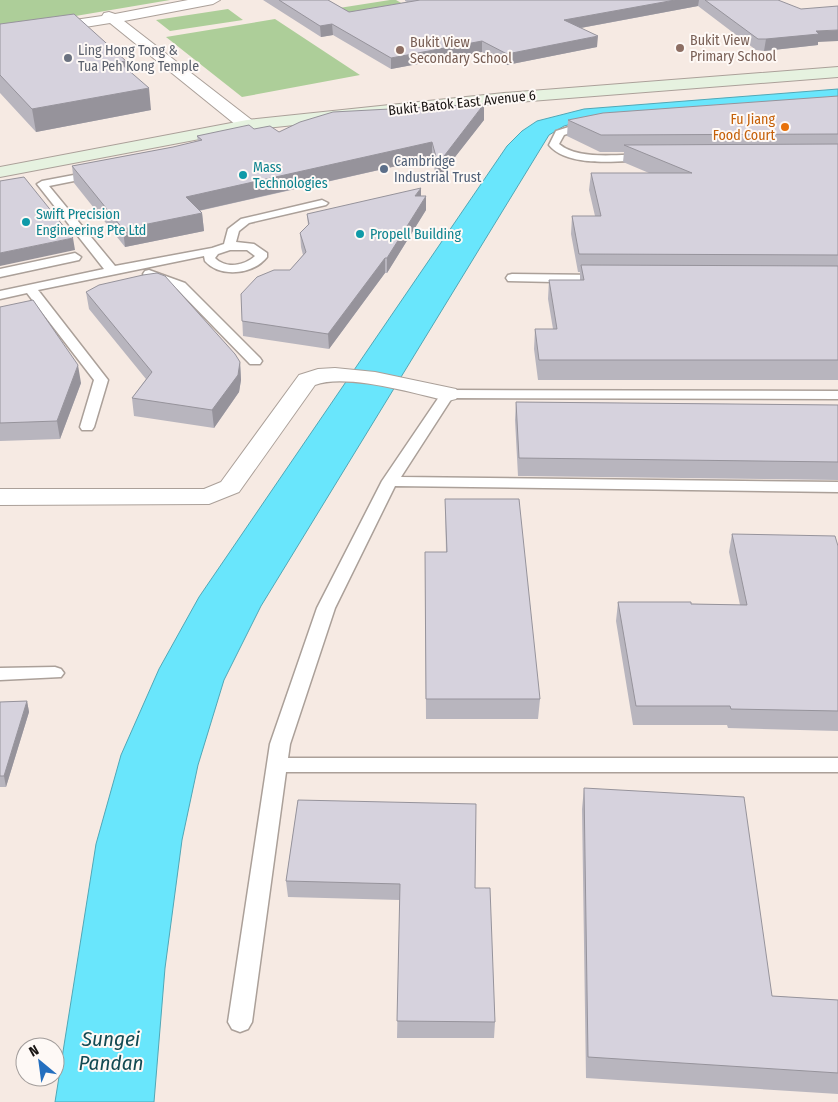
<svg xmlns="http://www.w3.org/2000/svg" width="838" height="1102" viewBox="0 0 838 1102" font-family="'Fira Sans Condensed',sans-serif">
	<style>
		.green { fill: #adce99 }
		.water { fill: #69e6fc; stroke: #51a7b6 }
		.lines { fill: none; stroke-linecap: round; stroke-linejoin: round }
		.service-casing { stroke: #aba099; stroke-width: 3 }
		.minor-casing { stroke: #aba099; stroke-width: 2 }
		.secondary-casing { stroke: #aba099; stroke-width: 2 }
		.service { fill: #fff; fill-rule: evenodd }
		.minor { fill: #fff; fill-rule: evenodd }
		.secondary { fill: #e6f2e0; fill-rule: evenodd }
		.wall { fill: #b8b5be }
		.shaded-wall { fill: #96939b }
		.building { fill: #d6d2dd; stroke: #96939b }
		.education-dot { fill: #8d6e63; stroke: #fef9f6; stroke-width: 2 }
		.worship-dot { fill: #6b7280; stroke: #fef9f6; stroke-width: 2 }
		.food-dot { fill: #e8710a; stroke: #fef9f6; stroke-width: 2 }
		.service-dot { fill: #5c6f8a; stroke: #fef9f6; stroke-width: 2 }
		.culture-dot { fill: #0f9aa8; stroke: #fef9f6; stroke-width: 2 }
		.labels { text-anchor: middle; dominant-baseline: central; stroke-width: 4; stroke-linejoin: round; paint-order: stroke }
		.far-education-label { font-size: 14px; fill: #785e54; stroke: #fef9f6; text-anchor: start }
		.far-worship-label { font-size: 14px; fill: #5b616d; stroke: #fef9f6; text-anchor: start }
		.far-street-label { font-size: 14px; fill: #181412; stroke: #fef9f6 }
		.far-food-label { font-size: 14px; fill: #c56008; stroke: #fef9f6; text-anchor: end }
		.far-service-label { font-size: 14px; fill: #4e5e75; stroke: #fef9f6; text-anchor: start }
		.far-culture-label { font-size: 14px; fill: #0d838f; stroke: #fef9f6; text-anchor: start }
		.near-water-label { font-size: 21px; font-style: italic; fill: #124a53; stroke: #fef9f6 }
	</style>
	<rect width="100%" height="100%" fill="#f6eae3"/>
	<path class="green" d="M0 0H170L40 22 0 24Z
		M390 0H396L410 8 354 17 339 8Z
		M228 9 243 20 170 31 156 20Z
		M275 19 360 75 242 97 166 37Z"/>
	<path class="water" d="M838 89V98L579 122 564 126 549 135 261 606 224 680 198 765 182 840 165 968 154 1102H55L96 844 121 755 159 669 199 597 507 146 522 131 537 121 584 109Z"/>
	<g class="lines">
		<defs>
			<path id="service" d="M588 121 593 124 592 126 564 135 559 144C579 161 622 154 646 154L651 157 646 160C619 161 568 168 549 145L556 131Z
				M95 171 99 172 100 174 99 176 49 186 115 266 212 248 224 244 228 229 241 219 322 200 328 203 326 205 249 223 239 231 236 242 254 244 267 253V257C253 275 220 278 205 261L204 256 38 290 108 380 94 427 92 430H82L80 427 94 380 27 293 0 299V291L104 269 37 184 42 181ZM230 250H247L255 256C244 266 226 269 215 258L218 254Z
				M75 253 81 257 79 260 0 277V269Z
				M149 270 185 283 260 358 262 361 260 364H250L177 289 145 277 143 274 145 271Z
				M512 274 601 275 607 279 601 283 508 281 506 278 508 275Z
				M448 390 838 391V399L452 398 401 477 838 482V492L395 486 335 608 290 744 288 758H838V772H286L252 1022 248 1029 240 1032 232 1029 228 1022 270 744 317 608 382 481 443 391Z
				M55 667 61 669 64 673 61 677 0 680V668Z"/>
			<path id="minor" d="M188 0H220L213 4 124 21 253 121 255 125 253 129H241L110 23 54 32 0 35V27L54 23 102 16 104 13 109 12 115 14Z
				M335 368 375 372 456 389 460 394 456 399 448 401C415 394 347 373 315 385L239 492 209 504 0 505V489H204L221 482 299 375 318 369Z"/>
			<path id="secondary" d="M838 67V77L504 103 247 130 0 177V167L247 120 504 93Z"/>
		</defs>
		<use href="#service" class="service-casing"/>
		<use href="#minor" class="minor-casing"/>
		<use href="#secondary" class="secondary-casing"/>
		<use href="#service" class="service"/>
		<use href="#minor" class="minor"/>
		<use href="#secondary" class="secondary"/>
	</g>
	<path class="wall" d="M263 0H328L349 12 407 2 405 1V0H778L818 42V45L764 51 756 50 698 6 581 28 597 47 507 65 482 52 391 69 333 35 321 37Z
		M0 24 126 61 127 69 151 110 36 132 0 93Z
		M838 96V380H538L534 349 535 329H553L548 299 549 280H580V272H578L571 234 572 216H595L589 190 591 173H649L623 162 624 152H600L567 136 568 120Z
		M484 120 437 180 432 158 199 211 202 213 204 231 125 247 74 183 72 166 173 147 198 141 197 136 254 129 279 132Z
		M421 196 426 210 387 273H385L329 349 243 336 241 294 290 270 303 255 301 247 300 233 308 225 307 214Z
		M86 292 240 362 241 380 239 392 214 428 134 416 132 398 146 379 89 309Z
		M0 307 81 383 60 439 0 441Z
		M516 402 838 405V480L518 476 515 420Z
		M445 499 540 699 538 719H426L425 552H446Z
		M732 534 838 546V731L728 728 727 725H633L616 621 618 602 740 605 729 552Z
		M27 701 29 712 6 787H0V702Z
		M584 788 772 996 838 1000V1094L586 1078 582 809Z
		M298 800 475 888 495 1022 494 1038H397L400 900 288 897 286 881Z"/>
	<path class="shaded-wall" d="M675 0H699L698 6 564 31V20Z
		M332 24 333 35 321 37 320 26Z
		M838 30V41L818 42V45L764 51 766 39 816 31Z
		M598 36 597 47 507 65V54Z
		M482 41V52L391 69V58Z
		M126 61 129 83 119 62Z
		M149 88 151 110 36 132 32 109Z
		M484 104V120L437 180 438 164Z
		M432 142V158L188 213 186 197Z
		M421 188V201L415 196Z
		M426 196V210L387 273V258Z
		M202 213 204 231 125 247 123 229Z
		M73 238 75 250 0 266V253Z
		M385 258V273L329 349 328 334Z
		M240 362 241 380 239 392 214 428 212 410Z
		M78 365 81 383 60 439 57 421Z
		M27 701 29 712 6 787 4 776Z"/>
	<path class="building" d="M279 0H328L349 12 420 0H675L564 20 598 36 507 54 482 41 391 58 332 24 320 26Z
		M705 0H778L801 9 838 6V30L816 31 819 34 766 39H758Z
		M74 14 126 61 119 62 149 88 32 109 0 75V24Z
		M838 96V134L601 135 568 120 603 113Z
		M484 104 438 164 432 142 186 197 202 213 123 229 72 166 173 147 202 140 197 136 249 125 254 129 270 126 279 132 300 122 333 112Z
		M838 144V255L579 254 572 216H601L591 173H692L624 145Z
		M24 177 73 238 0 253V181Z
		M421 188 415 196H426L387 258H385L328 334 242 321 241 294 257 277 274 270H290L306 252 300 233 309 224 307 214Z
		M581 265 838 266V360H539L535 329H557L549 280H584Z
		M157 273 165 276 235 354 240 362 238 375 212 410 132 398 152 372 86 292 99 285 143 275Z
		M33 300 78 365 57 421 0 423V307Z
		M516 402 838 405V462L519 458Z
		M445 499H519L540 699H426L425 552H447Z
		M732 534 835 536 838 546V711L731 709 730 706H636L618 602H691V604L747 605Z
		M27 701 4 776H0V702Z
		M584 788 744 797 772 996 838 1000V1073L588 1057Z
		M298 800 476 804 475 888H490L495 1022 397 1021 400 884 286 881Z"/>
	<g class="education-dot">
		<circle cx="680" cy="48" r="5"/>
		<circle cx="400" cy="50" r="5"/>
	</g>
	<circle class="worship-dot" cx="68" cy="58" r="5"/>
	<circle class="food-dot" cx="785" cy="127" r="5"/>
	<circle class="service-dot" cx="384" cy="169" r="5"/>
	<g class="culture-dot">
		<circle cx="243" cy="175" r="5"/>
		<circle cx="26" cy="222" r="5"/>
		<circle cx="360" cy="234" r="5"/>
	</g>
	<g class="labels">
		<g class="far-education-label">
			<text x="690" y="40">Bukit View<tspan x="690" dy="16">Primary School</tspan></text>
			<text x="410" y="42">Bukit View<tspan x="410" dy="16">Secondary School</tspan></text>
		</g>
		<g class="far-worship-label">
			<text x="78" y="50">Ling Hong Tong &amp;<tspan x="78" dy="16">Tua Peh Kong Temple</tspan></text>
		</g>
		<g class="far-street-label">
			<text transform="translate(462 103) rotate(-6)">Bukit Batok East Avenue 6</text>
		</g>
		<g class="far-food-label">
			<text x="775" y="119">Fu Jiang<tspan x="775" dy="16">Food Court</tspan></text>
		</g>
		<g class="far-service-label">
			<text x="394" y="161">Cambridge<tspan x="394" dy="16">Industrial Trust</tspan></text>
		</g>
		<g class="far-culture-label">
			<text x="253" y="167">Mass<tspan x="253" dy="16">Technologies</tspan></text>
			<text x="36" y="214">Swift Precision<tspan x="36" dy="16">Engineering Pte Ltd</tspan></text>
			<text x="370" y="234">Propell Building</text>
		</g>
		<g class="near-water-label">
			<text x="111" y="1039">Sungei<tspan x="111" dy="24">Pandan</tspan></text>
		</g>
	</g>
	<g transform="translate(40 1062) rotate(331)"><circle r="24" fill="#fef9f6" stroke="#a29d9b"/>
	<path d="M0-4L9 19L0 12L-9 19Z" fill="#246fbf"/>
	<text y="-8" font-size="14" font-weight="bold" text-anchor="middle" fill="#181412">N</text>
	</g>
</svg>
